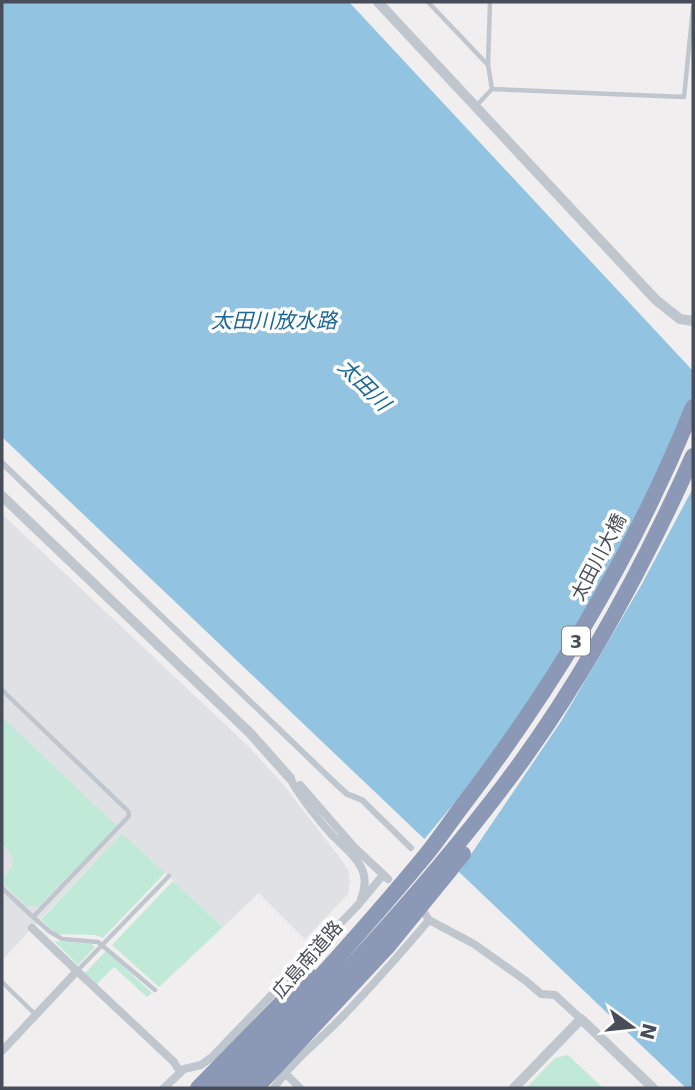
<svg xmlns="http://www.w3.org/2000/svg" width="695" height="1090" viewBox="0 0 695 1090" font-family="'DejaVu Sans','Noto Sans JP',sans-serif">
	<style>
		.airport { fill: #e0e1e5 }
		.green { fill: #c1e9d7 }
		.water { fill: #92c3e1 }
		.pier { fill: #f0eeee }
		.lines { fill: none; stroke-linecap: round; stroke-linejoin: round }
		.service { stroke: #c0c6ce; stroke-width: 4.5 }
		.pedestrian { stroke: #c0c6ce; stroke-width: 6 }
		.minor { stroke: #c0c6ce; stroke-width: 8 }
		.tertiary { stroke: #c0c6ce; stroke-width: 10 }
		.motorway { stroke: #8b99b7; stroke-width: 16 }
		.labels { text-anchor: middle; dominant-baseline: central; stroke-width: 7; stroke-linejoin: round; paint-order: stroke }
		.shield { fill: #fff; stroke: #7f838b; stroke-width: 2 }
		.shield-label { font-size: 18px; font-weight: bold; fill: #484e59 }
		.street-label { font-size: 19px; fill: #484e59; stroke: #fff }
		.water-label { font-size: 21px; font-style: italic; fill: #1c6898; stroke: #fff }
	</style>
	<rect width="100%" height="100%" fill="#f0eeee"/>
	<path class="airport" d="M2 514 250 748 283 784 340 858 348 870 350 883 348 894 305 939 259 893 223 927 122 833 2 960Z"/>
	<path class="green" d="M2 717 117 826 39 906H26L2 882V878C16 869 17 854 2 845Z
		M122 833 165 873 103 938 96 935 57 934 41 920Z
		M173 881 223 927 159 987 112 945Z
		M54 941 92 944 95 947 78 965Z
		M106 951 152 993 147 997 114 967 97 984 85 973Z
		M568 1055 603 1088H526L555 1058Z"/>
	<path class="water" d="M2 2H349L693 371V1088H686L2 437Z"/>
	<path class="pier" d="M693 399V488L642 584 562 720 457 875 422 842 499 749 555 669 631 532 680 432Z"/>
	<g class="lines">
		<path class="service" d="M428 2 488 65
			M490 2 488 65 492 89 684 97 693 8
			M476 106 492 89
			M2 690 128 811 129 816 33 917 2 888
			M33 917 49 931 62 939 98 942 155 990
			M77 971 169 876
			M2 982 35 1014"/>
		<path class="pedestrian" d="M2 463 336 784 347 794 362 800 411 848"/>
		<path class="minor" d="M290 778C300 798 317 818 332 835 350 853 374 868 361 899
			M300 785 354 847 388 879
			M429 920 474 944 526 981 541 994 555 995 581 1019
			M32 928 77 971
			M2 1051 77 971 174 1062 180 1072
			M285 1073 300 1088
			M164 1088 184 1069 201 1065 212 1057 358 905 383 875
			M274 1088C292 1061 319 1041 342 1017 372 986 401 953 429 920L425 914"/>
		<path class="tertiary" d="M378 2 656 300 680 319 693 321
			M2 496 250 733 290 778
			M514 1088 581 1019 653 1088"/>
		<path class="motorway" d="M198 1088 293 991 311 977
			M216 1088C288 1013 359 936 425 856 440 838 452 819 466 801 558 680 636 548 693 407
			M236 1088C335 985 434 881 519 765 588 670 645 563 693 456
			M256 1088 389 945 463 854"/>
	</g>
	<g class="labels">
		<rect class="shield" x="562" y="626.5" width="28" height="29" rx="5"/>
		<g class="shield-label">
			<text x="576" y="641">3</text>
		</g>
		<g class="street-label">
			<text transform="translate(598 557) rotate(-62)">太田川大橋</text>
			<text transform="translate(307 959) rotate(-49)">広島南道路</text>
		</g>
		<g class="water-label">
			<text x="274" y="321">太田川放水路</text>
			<text transform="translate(364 385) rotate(45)">太田川</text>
		</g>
	</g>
	<rect width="695" height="1090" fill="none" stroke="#484e59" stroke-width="7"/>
	<g transform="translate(632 1027) rotate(105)" stroke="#ffffff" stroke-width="5" paint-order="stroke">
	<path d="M0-5L12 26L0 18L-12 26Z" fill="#484e59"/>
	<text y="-10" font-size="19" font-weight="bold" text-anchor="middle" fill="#484e59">N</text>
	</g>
</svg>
